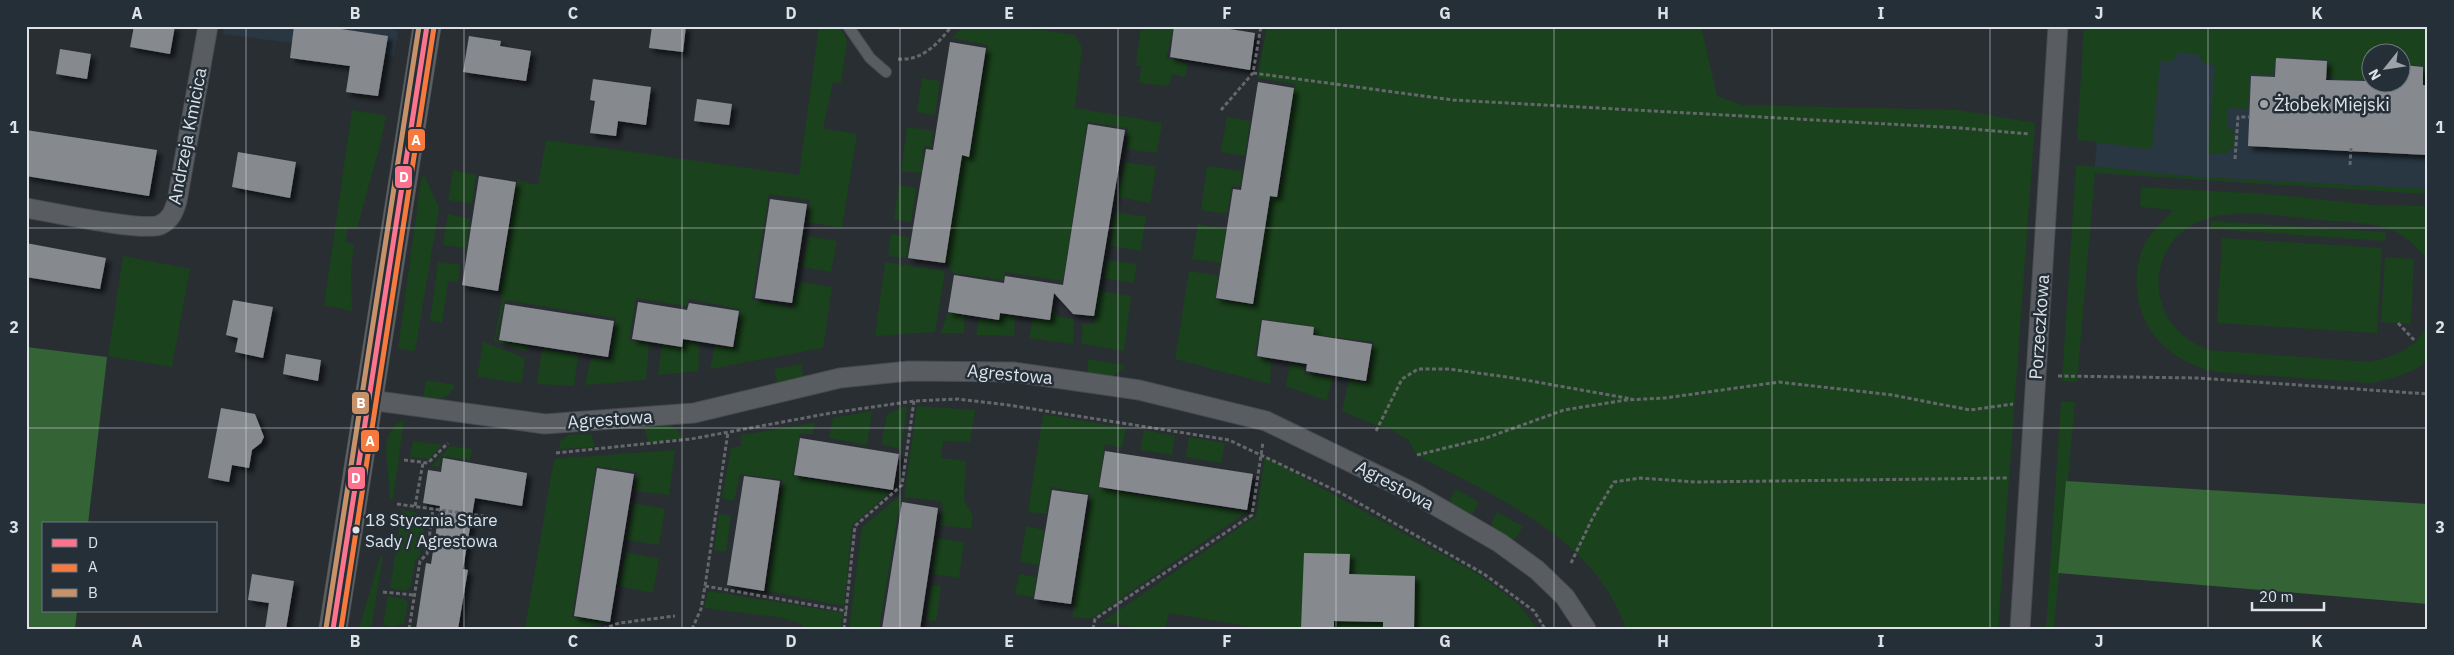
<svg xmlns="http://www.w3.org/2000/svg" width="2454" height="655" viewBox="0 0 2454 655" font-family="'IBM Plex Sans',sans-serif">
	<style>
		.built { fill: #293743 }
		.green { fill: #1a421c }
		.forest { fill: #346435 }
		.building { fill: #868a8f; filter: url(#shadow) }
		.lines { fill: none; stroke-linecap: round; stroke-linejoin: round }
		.lane-casing { stroke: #474b50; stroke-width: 12 }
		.street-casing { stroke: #474b50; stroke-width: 21 }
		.secondary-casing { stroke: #474b50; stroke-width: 29 }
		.path { stroke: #64686b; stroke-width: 3; stroke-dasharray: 4 2.5; stroke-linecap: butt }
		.lane { stroke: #595c60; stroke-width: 10 }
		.street { stroke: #595c60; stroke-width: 19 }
		.secondary { stroke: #5c5e5f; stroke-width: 28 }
		.bus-1-casing { stroke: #252f37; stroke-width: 9 }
		.bus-2-casing { stroke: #252f37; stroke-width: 9 }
		.bus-3-casing { stroke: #252f37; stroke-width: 9 }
		.bus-1 { stroke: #fc738d; stroke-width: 5 }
		.bus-2 { stroke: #f6793e; stroke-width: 5 }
		.bus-3 { stroke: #c7916a; stroke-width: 5 }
		.grid { fill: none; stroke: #dce2e8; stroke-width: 1; stroke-opacity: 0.55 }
		.poi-dot { fill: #9da3a9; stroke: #252f37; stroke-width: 2 }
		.bus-dot { fill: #dce2e8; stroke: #252f37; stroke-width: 2 }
		.labels { text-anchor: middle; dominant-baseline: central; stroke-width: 5; stroke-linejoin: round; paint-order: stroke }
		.bus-label { font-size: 17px; fill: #dce2e8; stroke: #252f37; text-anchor: start }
		.poi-label { font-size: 18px; fill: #dce2e8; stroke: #252f37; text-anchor: start }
		.street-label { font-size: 18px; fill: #dce2e8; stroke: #252f37 }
		.line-badge { stroke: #252f37; stroke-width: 2 }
		.badge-label { font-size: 14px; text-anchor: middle; font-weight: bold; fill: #fff }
		.neatline { fill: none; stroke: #dce2e8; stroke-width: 2 }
		.grid-label { font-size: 16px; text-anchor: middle; font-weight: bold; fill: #dce2e8 }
	</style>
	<defs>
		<filter id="shadow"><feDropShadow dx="4.5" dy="4.5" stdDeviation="2.5" flood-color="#0009"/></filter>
	</defs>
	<rect width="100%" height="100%" fill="#292e33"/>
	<path class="built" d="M224 26H387L398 32 394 56 223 34Z
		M2107 36 2371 54 2372 82H2402V56L2428 57V194L2094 173Z"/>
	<path class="green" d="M819 26H840L847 41 841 83 833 82 823 129 857 134 842 228 808 222 810 200 769 194 752 300 792 307 800 282 832 287 823 348 710 369 715 346 734 349 740 309 689 299 686 306 636 298 629 340 649 344 646 380 585 385 591 358 610 360 616 318 505 300 496 340 527 346 526 352 494 341 502 299 500 296 517 180 538 185 546 140 799 175Z
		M963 26H1016L1075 35 1082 48 1075 108 1162 123 1157 153 1127 149 1128 128 1087 122 1063 281 1005 272 1003 280 953 273 946 261 962 154 970 155 988 45 952 38Z
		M1141 26H1174L1166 58 1188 63 1185 77 1172 74 1168 86 1139 83 1141 65H1136Z
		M1267 26 1408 28 1430 26H1701L1717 96 1742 105 1958 110 2035 123 1998 629H1626C1594 536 1496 498 1417 455L1408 440 1389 428H1382L1342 411 1349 380 1368 382 1374 342 1314 335 1315 327 1261 319 1255 356 1271 361 1270 384 1175 359 1189 271 1218 276 1215 299 1254 305 1270 192 1279 193 1295 84 1257 78Z
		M2084 26H2428V83H2424V66L2402 65V52H2372L2371 81 2328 78V60L2275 57 2274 75 2250 74 2248 109 2228 108 2227 129 2234 130 2233 146 2226 154 2208 153 2215 66 2202 62 2198 54 2179 52 2172 61H2160L2152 149 2077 140Z
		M922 78 940 81 935 115 917 112Z
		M352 110 386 116 379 149 357 228H348L345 242 354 244 351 272 352 311 324 305Z
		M1227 117 1250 121 1245 156 1221 152Z
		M907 127 933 131 931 147 924 146 921 173 901 171Z
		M1124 162 1156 167 1150 203 1118 197Z
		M2076 165 2200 177 2428 189V194L2095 173 2077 382 2062 381Z
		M1207 166 1242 171 1240 187 1232 186 1227 214 1201 210Z
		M453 170 476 175 472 204 448 200Z
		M424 175 439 208 415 351 398 349 421 179Z
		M899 185 916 188 911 222 894 219Z
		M2141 187 2266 194 2372 205 2428 206V266C2426 252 2406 237 2394 231 2372 221 2343 222 2319 220 2270 215 2194 198 2166 252 2160 265 2157 278 2159 292 2164 322 2181 338 2208 350L2370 362C2394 357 2419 347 2428 323 2428 332 2431 350 2427 359 2420 372 2383 381 2369 383L2216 372C2160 361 2125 313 2140 256 2145 237 2160 224 2173 210L2140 207Z
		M1115 212 1146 217 1141 251 1110 246Z
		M448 214 470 219 466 248 443 245Z
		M2211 221 2386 232 2385 241 2210 229Z
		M1198 224 1226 229 1221 263 1192 259Z
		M891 234 909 237 906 258 888 256Z
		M808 236 837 241 831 272 803 267Z
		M2222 238 2382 248 2377 333 2217 323Z
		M123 256 190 269 172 367 108 356Z
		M2385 257 2414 259 2411 324 2381 322Z
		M1107 260 1137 264 1134 283 1104 278Z
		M438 262 460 265 458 282 448 281 442 323 430 321Z
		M885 262 945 271 935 332 875 336Z
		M1098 291 1131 296 1124 351 1081 344 1083 323 1094 324Z
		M1053 307 1058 317 1074 319 1073 344 1029 338 1033 318 1051 320Z
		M948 312 965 316 964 333H941Z
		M1000 315 1015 317 1014 336 976 335 979 318 999 321Z
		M685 341 700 344 698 371 658 375 662 345 683 348Z
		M483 342 525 358 522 383 477 377Z
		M542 349 578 355 574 386 537 384Z
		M1088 359 1125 365 1124 368 1112 376 1087 374Z
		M801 364 804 378 777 382 774 369Z
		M1290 364 1304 367V374L1332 378 1327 401 1286 386Z
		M426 380 455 385C449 400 437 400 423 398Z
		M2061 402H2075L2054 629H2046Z
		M907 406 901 449 881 444 887 414Z
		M917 406 975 410 970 442 943 441 941 458 966 461 964 500 973 516 971 529 940 525 943 508 941 501 904 497Z
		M872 411 867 445 829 438 833 418Z
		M1043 414 1126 428 1122 448 1105 444 1098 488 1247 512 1092 618H1073V603L1091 494 1051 487 1046 514 1028 512Z
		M404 420 393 499H389C392 473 374 432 404 420Z
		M815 423 812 434H800L792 476 890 492 852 525 844 606 766 591 783 480 740 474 734 501 722 498 731 448 741 446V435Z
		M666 424 678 430 682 438 649 443 644 428Z
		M1144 430 1175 436 1172 455 1140 450Z
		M592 434 594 447 559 449 560 442 568 435Z
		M1189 437 1225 443 1221 463 1186 457Z
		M413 441 442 445 429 459 410 457Z
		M450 446 472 449 470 460 441 456 439 467 431 466Z
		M675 450 669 495 635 491 637 472 596 466 572 617 608 622 582 629H525L554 459Z
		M1265 457 1478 574 1516 602 1538 629H1263L1169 613 1165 629H1148L1102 622 1256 516Z
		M1456 489 1479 502 1473 513 1467 516 1448 505Z
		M901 495 879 629H849L862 527Z
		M633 503 665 509 659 545 627 540Z
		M402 510 415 512 425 524 420 555 415 561 411 586 405 591 390 588Z
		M1497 512 1523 527 1514 540 1495 530 1491 523Z
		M719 514 731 516 726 552 714 550Z
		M1026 526 1044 530 1039 565 1020 562Z
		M937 538 964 542 959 578 932 574Z
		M626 552 659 559 653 593 619 586Z
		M380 557H383L371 629H359Z
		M1019 574 1037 577 1033 597 1015 594Z
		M931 585 941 586 936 621 926 620Z
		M708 591 843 613 841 629H802V624L783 618 704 608Z
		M388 596 404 599 408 603 404 624 391 627 383 625Z"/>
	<path class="forest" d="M26 347 107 357 88 524H44V611H77L75 629H26Z
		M2066 481 2428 504V604L2058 573Z"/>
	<path class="building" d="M134 26H175L170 54 130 47Z
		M294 26H321L388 36 378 96 346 92 350 66 290 58Z
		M652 26H686L683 52 649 48Z
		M1174 26H1211L1255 33 1250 70 1170 57Z
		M469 36 501 41 500 46 531 51 526 81 463 72Z
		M950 42 986 48 969 157 962 155 945 263 908 258 926 149 933 150Z
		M60 49 91 54 87 79 56 74Z
		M2276 58 2327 61 2326 80 2402 82V65L2423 67V85L2428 86V155L2248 146 2251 76 2275 77Z
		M593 79 651 87 646 125 618 121 616 136 590 133 595 101 590 100Z
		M1258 82 1294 88 1277 197 1270 196 1253 304 1216 298 1233 189 1241 190Z
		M697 99 732 104 729 125 694 121Z
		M1088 124 1125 130 1094 316 1073 314 1054 293 1050 320 1000 313 999 320 948 312 954 275 1004 283 1005 276 1063 285Z
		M26 130 157 150 149 196 26 176Z
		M238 152 296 162 290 198 232 187Z
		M479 176 516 182 498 291 462 285Z
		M770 199 807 204 792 303 755 298Z
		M26 243 106 258 100 289 26 277Z
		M233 300 273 307 263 358 235 352 238 338 226 335Z
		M638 302 687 310 689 303 739 311 733 347 683 339 682 347 632 339Z
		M505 304 614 321 608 357 499 340Z
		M1262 320 1314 327 1313 335 1372 344 1366 381 1306 371 1307 364 1257 356Z
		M286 354 321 360 318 381 283 374Z
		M221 408 255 414 264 437 261 443 252 450 249 468 232 465 229 482 208 478Z
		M800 438 899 454 893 490 794 475Z
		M1105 451 1253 474 1247 510 1099 487Z
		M443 458 527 473 522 506 475 498 463 569 468 570 458 629H416L426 563 431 564 440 506 423 503 428 470 441 472Z
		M597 468 634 474 610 622 574 616Z
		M744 476 780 481 764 591 727 585Z
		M1052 490 1088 495 1071 604 1034 599Z
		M902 502 938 508 934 536 920 629H882Z
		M1304 553 1350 554 1349 574 1415 576 1414 629H1383V622L1334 621V629H1301Z
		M252 574 294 581 286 629H265L269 603 248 600Z"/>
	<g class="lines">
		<defs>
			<path id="lane" d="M848 26 870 58 886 72"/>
			<path id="street" d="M26 208C51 212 141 232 160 225 171 220 174 211 177 201L208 26
				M370 400 545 424 694 413 840 378 909 371 1014 372 1139 390 1266 421 1414 493 1500 543 1537 570 1565 597 1586 629
				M2020 629 2058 26"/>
			<path id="secondary" d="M333 629 427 26"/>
		</defs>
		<use href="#lane" class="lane-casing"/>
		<use href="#street" class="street-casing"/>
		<use href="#secondary" class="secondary-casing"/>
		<path class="path" d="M898 59C923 61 937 44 952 26
			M1253 73 1453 100 1960 128 2030 134
			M1221 110 1253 73 1261 26
			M2235 159 2238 117H2250
			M2350 165 2351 148
			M2398 323 2415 341
			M2427 359 2428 360
			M2058 376 2198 378 2428 394
			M1376 431 1402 379 1418 369H1449L1514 378 1632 399
			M556 453 691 439 831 413 914 401 958 399 1008 405 1229 440 1341 493 1484 574 1534 611 1545 629
			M1417 455 1486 438 1564 410 1626 400 1665 398 1779 382 1892 395 1970 410 2013 404
			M404 460 428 463 448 443
			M397 504 484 516
			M415 506 423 463
			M1571 563 1593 517 1614 482 1640 478 1695 482 2008 478
			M705 586 847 611
			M383 592 414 595
			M409 629 420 561 427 554 433 509
			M603 629 619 623 675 616
			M692 629 701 609 705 586 728 432
			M844 629 855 526 902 485 914 401
			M1093 629 1095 619 1252 515 1263 442"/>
		<use href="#lane" class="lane"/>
		<use href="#street" class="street"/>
		<use href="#secondary" class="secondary"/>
		<defs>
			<path id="bus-1" d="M333 629 427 26"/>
			<path id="bus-2" d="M341 629 434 27"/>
			<path id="bus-3" d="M326 628 419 26"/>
		</defs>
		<use href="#bus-1" class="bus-1-casing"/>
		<use href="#bus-2" class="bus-2-casing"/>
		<use href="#bus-3" class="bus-3-casing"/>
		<use href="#bus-1" class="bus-1"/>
		<use href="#bus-2" class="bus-2"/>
		<use href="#bus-3" class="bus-3"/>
	</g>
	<path class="grid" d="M246 26V629M464 26V629M682 26V629M900 26V629M1118 26V629M1336 26V629M1554 26V629M1772 26V629M1990 26V629M2208 26V629M26 228H2428M26 428H2428"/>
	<circle class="poi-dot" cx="2264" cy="104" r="5"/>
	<circle class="bus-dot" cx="356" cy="530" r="4.5"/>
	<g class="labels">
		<g class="bus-label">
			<text x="365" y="520">18 Stycznia Stare<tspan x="365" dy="21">Sady / Agrestowa</tspan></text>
		</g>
		<g class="poi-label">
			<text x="2274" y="104">Żłobek Miejski</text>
		</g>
		<g class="street-label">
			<text transform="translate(187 136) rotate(-79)">Andrzeja Kmicica</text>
			<text transform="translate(2039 327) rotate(-86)">Porzeczkowa</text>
			<text transform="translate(1010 374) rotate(5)">Agrestowa</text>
			<text transform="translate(610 419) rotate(-4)">Agrestowa</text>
			<text transform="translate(1395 485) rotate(28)">Agrestowa</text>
		</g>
	</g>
	<g class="line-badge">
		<rect x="407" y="128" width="19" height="24" rx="5" fill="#f6793e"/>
		<rect x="394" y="165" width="19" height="24" rx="5" fill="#fc738d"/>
		<rect x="351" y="391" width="19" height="24" rx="5" fill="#c7916a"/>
		<rect x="360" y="429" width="20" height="24" rx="5" fill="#f6793e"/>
		<rect x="347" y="466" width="19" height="24" rx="5" fill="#fc738d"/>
	</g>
	<g class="badge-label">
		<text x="416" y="145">A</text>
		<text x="404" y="182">D</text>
		<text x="361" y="408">B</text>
		<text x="370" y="446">A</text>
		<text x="356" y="483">D</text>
	</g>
	<rect width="2454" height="655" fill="none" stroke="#252f37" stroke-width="55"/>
	<rect x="42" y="522" width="175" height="90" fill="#252f37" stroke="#6e777e"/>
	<rect x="52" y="539" width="25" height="8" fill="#fc738d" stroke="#6e777e"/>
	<text x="88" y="548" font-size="15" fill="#dce2e8">D</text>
	<rect x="52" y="564" width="25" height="8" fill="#f6793e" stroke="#6e777e"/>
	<text x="88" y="572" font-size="15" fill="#dce2e8">A</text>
	<rect x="52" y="589" width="25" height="8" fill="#c7916a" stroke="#6e777e"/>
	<text x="88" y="598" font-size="15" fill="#dce2e8">B</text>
	<g transform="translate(2386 68) rotate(240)"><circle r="24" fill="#252f37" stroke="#6e777e"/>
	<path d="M0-4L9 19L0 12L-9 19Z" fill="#9da3a9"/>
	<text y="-8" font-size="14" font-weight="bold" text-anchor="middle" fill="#dce2e8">N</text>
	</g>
	<path d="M2252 602v8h72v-8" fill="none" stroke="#dce2e8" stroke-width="2.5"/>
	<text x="2259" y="602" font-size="15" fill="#dce2e8" stroke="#252f37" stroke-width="4" paint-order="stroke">20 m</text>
	<rect x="28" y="28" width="2398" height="600" class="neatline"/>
	<g class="grid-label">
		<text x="137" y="19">A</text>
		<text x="355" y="19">B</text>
		<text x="573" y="19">C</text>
		<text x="791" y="19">D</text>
		<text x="1009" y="19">E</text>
		<text x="1227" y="19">F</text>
		<text x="1445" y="19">G</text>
		<text x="1663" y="19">H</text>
		<text x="1881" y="19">I</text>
		<text x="2099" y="19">J</text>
		<text x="2317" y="19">K</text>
		<text x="14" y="133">1</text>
		<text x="2440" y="133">1</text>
		<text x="14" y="333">2</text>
		<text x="2440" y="333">2</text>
		<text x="14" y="533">3</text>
		<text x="2440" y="533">3</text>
		<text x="137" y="647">A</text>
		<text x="355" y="647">B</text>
		<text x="573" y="647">C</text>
		<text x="791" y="647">D</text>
		<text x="1009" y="647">E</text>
		<text x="1227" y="647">F</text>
		<text x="1445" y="647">G</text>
		<text x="1663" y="647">H</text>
		<text x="1881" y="647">I</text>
		<text x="2099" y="647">J</text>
		<text x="2317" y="647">K</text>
	</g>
</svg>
